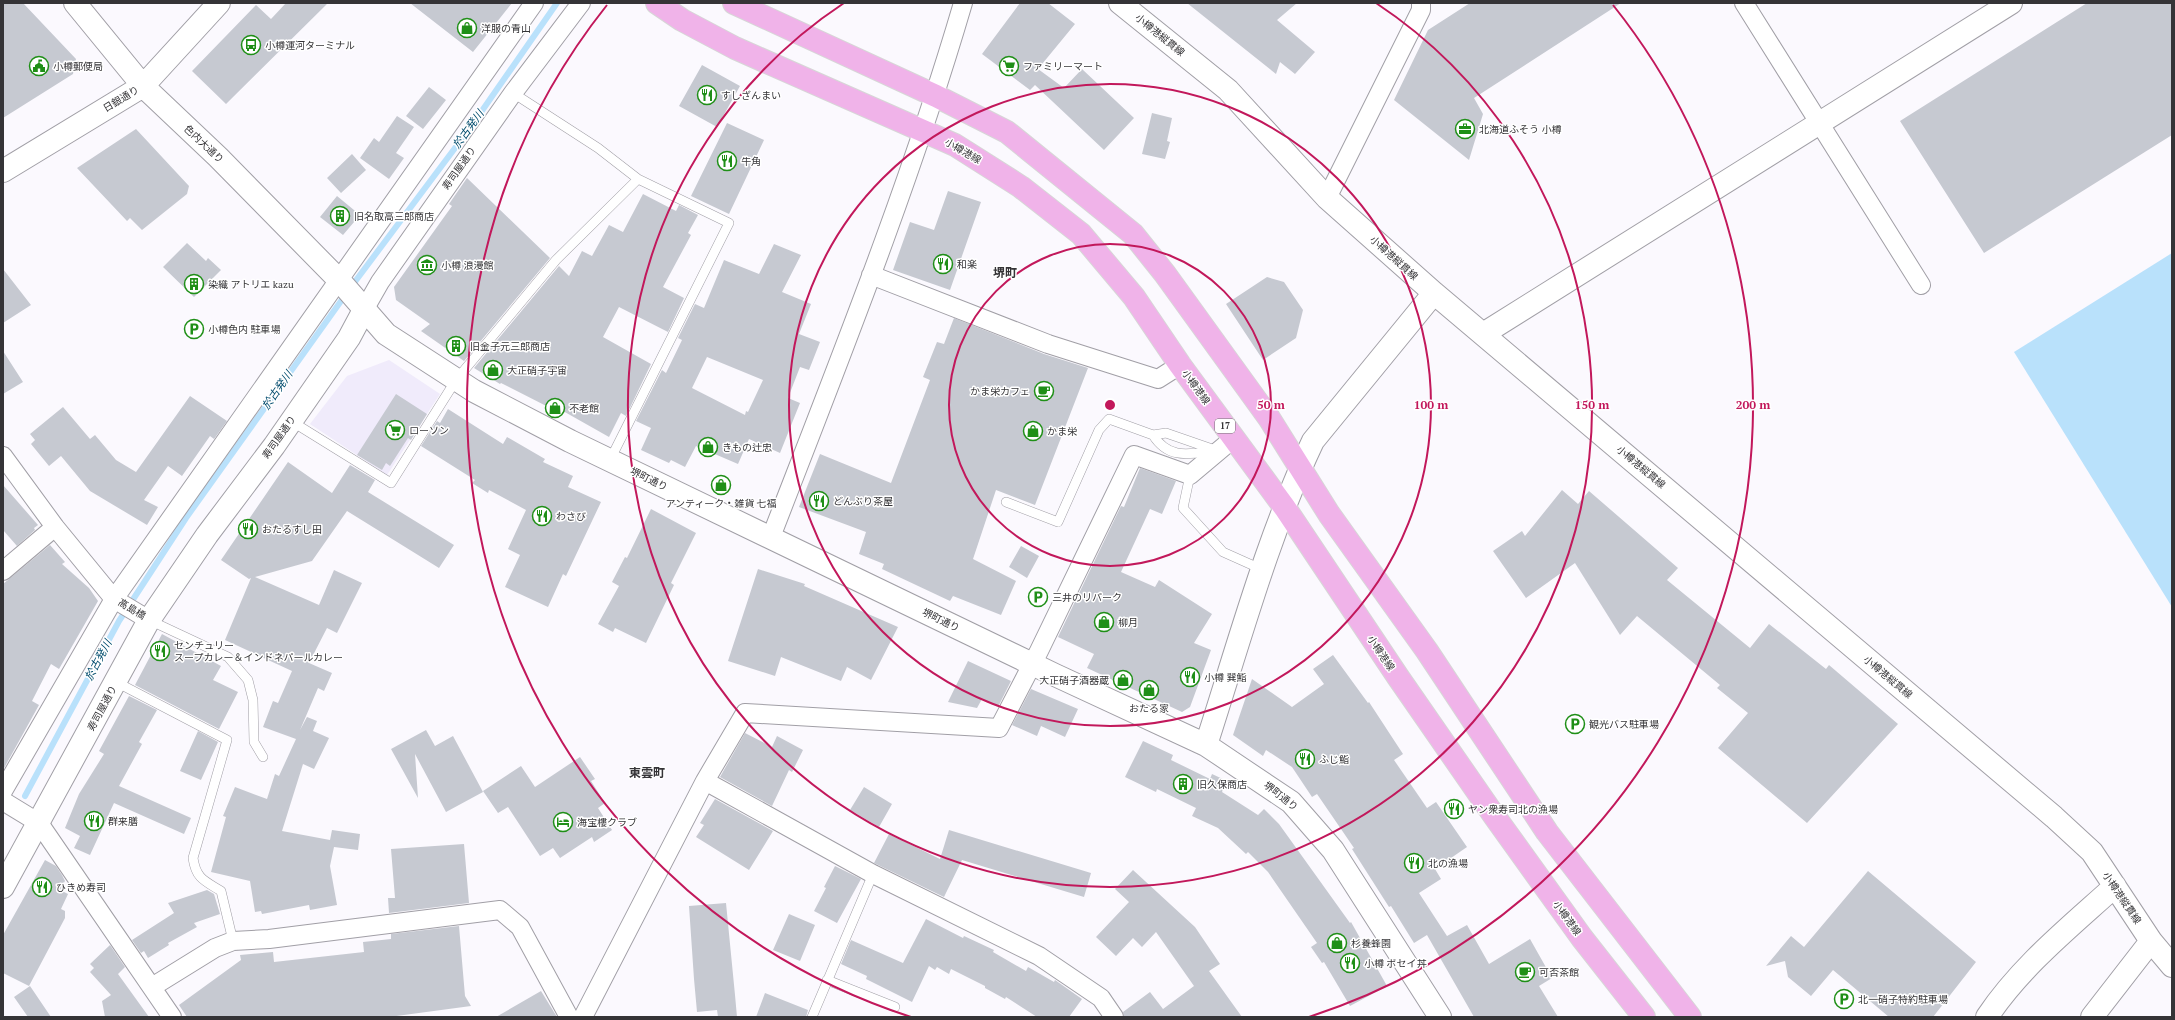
<svg xmlns="http://www.w3.org/2000/svg" width="2175" height="1020" viewBox="0 0 2175 1020" font-family="'PT Serif','Noto Sans JP',serif">
	<style>
		.built { fill: #f0ebfb }
		.water { fill: #b9e1fb }
		.lines { fill: none; stroke-linecap: round; stroke-linejoin: round }
		.stream { stroke: #b9e1fb; stroke-width: 6 }
		.building { fill: #c6c9d1; fill-rule: evenodd }
		.service-casing { stroke: #a19fa6; stroke-width: 10 }
		.minor-casing { stroke: #a19fa6; stroke-width: 20 }
		.tertiary-casing { stroke: #a19fa6; stroke-width: 24 }
		.primary-casing { stroke: #d7d6d7; stroke-width: 24 }
		.service { stroke: #fff; stroke-width: 9 }
		.minor { stroke: #fff; stroke-width: 18 }
		.tertiary { stroke: #fff; stroke-width: 22 }
		.primary { stroke: #f0b3e9; stroke-width: 22 }
		.ring { fill: none; stroke: #c2185b; stroke-width: 2 }
		.labels { text-anchor: middle; dominant-baseline: central; stroke-width: 3; stroke-linejoin: round; paint-order: stroke }
		.shield { fill: #fff; stroke: #727173; stroke-width: 1 }
		.shield-label { font-size: 9px; font-weight: bold; fill: #353437 }
		.poi-label { font-size: 10px; fill: #353437; stroke: #fff; text-anchor: start }
		.street-label { font-size: 10px; fill: #353437; stroke: #fff }
		.water-label { font-size: 11px; font-style: italic; fill: #004b6d; stroke: #fff }
		.quarter-label { font-size: 12px; font-weight: bold; fill: #353437; stroke: #fff }
		.centre { fill: #c2185b; stroke: #fff; stroke-width: 2 }
		.ring-label { font-size: 12px; text-anchor: middle; font-weight: bold; fill: #c2185b; stroke: #fff; stroke-width: 3; stroke-linejoin: round; paint-order: stroke }
	</style>
	<rect width="100%" height="100%" fill="#fbf9fe"/>
	<path class="built" d="M389 360 440 394 387 475 310 424 347 376Z"/>
	<path class="water" d="M2172 253V607L2014 352Z"/>
	<g class="lines">
		<path class="stream" d="M351 287 470 128 557 3
			M25 796 119 621 186 518 346 294"/>
	</g>
	<path class="building" d="M3 3H23L76 59 73 74 3 118Z
		M286 3H328L226 104 192 71 256 5 271 19Z
		M410 3H512L473 52Z
		M1020 3H1048L1075 24 1038 69 1064 88 1082 69 1134 118 1104 150 1035 85 1030 90 982 54Z
		M1187 3H1297L1277 20 1315 52 1295 74 1280 62 1276 74Z
		M1470 3H1621L1474 98 1483 114 1469 160 1394 100 1428 30Z
		M2087 3H2172V135L1984 253 1900 121Z
		M702 65 740 86 717 127 679 106Z
		M429 87 446 100 423 129 406 116Z
		M1152 113 1172 118 1167 141 1170 142 1165 159 1142 154Z
		M397 116 414 127 396 153 404 158 389 179 360 158 374 138 379 142Z
		M727 123 764 140 729 214 691 196Z
		M136 129 189 186 187 194 142 230 130 218 127 221 77 168Z
		M352 154 366 170 341 193 327 178Z
		M467 178 550 258 464 361 421 331 430 324 396 300 394 287 452 206 449 204Z
		M948 191 981 202 950 290 893 270 910 222 934 230Z
		M643 194 676 211 679 205 698 215 688 233 691 235 663 287 684 298 668 332 619 307 603 337 651 364 626 416 621 413 609 437 563 411 562 414 501 383 500 384 474 368 559 266 569 276 582 251 592 256 609 225 623 232Z
		M337 196 360 215 343 235 320 217Z
		M187 243 206 261 208 258 221 270 194 297 163 267Z
		M774 244 801 255 782 292 811 304 799 334 820 342 809 370 800 367 788 398 800 403 780 453 749 439 738 464 696 446 685 467 671 460 669 463 641 450 651 428 636 421 662 370 666 373 682 340 678 338 695 304 704 308 724 260 759 274ZM707 357 763 380 748 412 746 411 745 415 692 388Z
		M3 269 31 305 3 323Z
		M1267 277 1284 282 1303 310 1296 338 1263 360 1226 304Z
		M954 318 1044 354 1088 368 1035 505 996 490 973 559 1016 581 1001 615 953 596 950 601 882 569 884 564 859 554 866 532 799 507 820 454 891 483 930 380 923 377 937 342 944 344Z
		M3 351 23 382 3 394Z
		M396 394 427 414 411 440 408 438 390 466 386 463 382 470 357 455Z
		M190 396 227 421 214 439 210 436 182 476 168 466 144 500 158 507 147 525 90 491 61 456 49 466 31 444 35 440 30 434 63 407 90 439 95 435 116 460 136 472Z
		M448 409 503 444 507 437 545 459 543 462 573 476 568 487 601 502 566 576 563 574 548 607 505 587 520 555 508 549 526 510 489 490 488 493 472 483 475 480 421 446 437 421 440 423Z
		M288 462 332 493 350 465 375 480 368 492 454 545 439 568 347 511 312 561 255 577 319 605 334 570 362 583 337 633 327 628 309 663 332 673 324 691 318 688 300 730 307 717 317 721 313 731 329 738 314 769 303 764 282 831 330 840 332 830 360 834 358 850 334 847 330 866 337 905 310 910 309 905 262 914 261 911 255 912 250 881 211 872 226 817 223 816 235 787 267 799 275 774 279 776 296 739 263 727 273 701 278 703 292 671 225 640 251 578 249 579 221 560Z
		M1140 468 1176 481 1162 514 1150 509 1121 572 1155 587 1159 580 1212 614 1194 643 1211 650 1190 707 1182 712 1087 668 1094 654 1058 637 1121 506 1124 507Z
		M3 485 38 525 34 528 35 530 17 546 3 530Z
		M1562 490 1578 504 1589 491 1678 568 1667 580 1750 648 1769 624 1826 669 1829 665 1898 724 1807 823 1718 748 1748 713 1717 688 1720 685 1637 616 1620 635 1575 563 1526 598 1493 551 1522 531 1525 536Z
		M651 509 696 533 671 583 674 585 646 643 615 628 613 632 598 624 619 586 612 582 625 557 627 558Z
		M50 545 65 562 62 564 89 588 98 601 59 669 51 664 32 701 39 705 3 770V584Z
		M1021 546 1039 556 1027 578 1009 567Z
		M758 569 805 584 804 586 898 627 871 680 847 667 841 681 781 657 775 676 728 661Z
		M162 634 221 666 213 680 238 692 219 729 135 685Z
		M1333 655 1368 703 1369 702 1403 754 1394 760 1427 808 1436 802 1467 847 1435 869 1441 879 1419 893 1447 936 1467 925 1489 964 1530 939 1552 978 1539 986 1558 1017H1474L1427 935 1414 943 1391 906 1389 907 1352 849 1354 848 1317 794 1312 797 1292 767 1266 750 1263 756 1233 735 1252 679 1292 707 1324 684 1313 669Z
		M968 661 1011 681 998 707 982 699 977 708 948 702Z
		M1031 689 1078 709 1065 737 1041 726 1037 736 1012 725Z
		M129 696 157 710 139 742 142 744 119 786 191 818 184 834 114 803 90 855 74 848 80 836 65 828 79 794 104 754 99 751Z
		M426 730 435 746 453 736 483 792 446 812 415 754 418 798 391 749Z
		M198 731 218 742 201 780 180 771Z
		M745 733 772 747 777 736 803 750 792 772 789 770 772 806 720 777Z
		M1143 741 1173 755 1171 760 1210 779 1212 774 1227 781 1222 792 1258 815 1264 809 1279 824 1350 923 1351 922 1387 986 1350 1006 1324 962 1322 963 1311 947 1317 943 1268 872 1248 852 1246 854 1218 828 1192 816 1196 808 1157 789 1156 792 1125 777Z
		M580 757 595 779 591 781 605 803 598 808 612 830 594 842 592 837 560 858 553 848 540 856 508 807 498 813 483 791 521 766 535 787Z
		M864 787 892 804 879 827 850 810Z
		M715 799 773 831 749 870 696 837 704 825 700 823Z
		M949 830 1091 873 1084 897 962 860 944 897 874 863 889 834 940 859Z
		M464 844 469 903 389 913 388 898H395L391 849Z
		M45 860 56 866 62 875 65 881 60 890 68 894 61 909 65 911V918L29 986 3 973V935Z
		M835 866 861 879 837 923 814 911 826 888 824 887Z
		M1133 870 1195 927 1220 964 1209 971 1242 1017H1124L1123 1012 1150 992 1163 1009 1194 986 1156 932 1142 947 1133 938 1116 956 1096 937 1129 902 1115 889Z
		M1868 871 1976 962 1933 1017H1889L1833 970 1811 996 1788 977 1785 961 1766 966 1791 936 1804 947Z
		M207 890 214 894 220 914 194 923 197 927 168 943 169 945 148 958 144 951 141 953 132 940 174 913 168 903Z
		M726 903 735 995 737 1017H718L717 1010 697 1012 694 979 689 906Z
		M789 914 815 925 800 961 773 950Z
		M926 919 963 938 964 936 994 950 993 952 1026 971 1028 967 1054 982 1055 980 1082 999 1069 1017H1037L1006 997 1005 999 985 988V986L951 969 949 974 937 967 935 970 929 966 912 1002 866 979 867 976 841 964 851 940 903 963Z
		M459 926 465 996 471 1006 389 1017H187L179 1005 241 960 240 955 273 952 274 962 364 952 363 942 391 939V934Z
		M110 945 125 967 118 974 149 1017H105L102 1001 111 995 90 972 94 968 90 964Z
		M30 986 51 1017H28L14 997Z
		M541 991 557 1017H496Z
		M765 993 808 1010 806 1017H756Z"/>
	<g class="lines">
		<defs>
			<path id="service" d="M513 93 598 148 638 179 729 223 610 460
				M291 421 391 483 456 380 556 260 638 179
				M1153 435C1169 460 1189 454 1215 451
				M1190 475 1183 508 1223 552 1261 569
				M1006 502 1058 522 1099 430 1109 419 1153 435 1166 433 1218 451
				M149 620 228 657 248 680 253 700 254 742 263 757
				M116 682 227 740 193 858C196 879 205 881 221 891L233 941
				M827 980 895 1007
				M812 1017 873 874"/>
			<path id="minor" d="M1744 3 1921 285
				M1327 198 1421 10V3
				M871 275 1048 344 1158 379 1180 365
				M364 310 380 282 513 93 581 3
				M3 456 55 527 114 599 149 620
				M771 537C839 361 910 184 963 3
				M3 571 55 527
				M705 781 873 874 1039 956 1101 998 1114 1017
				M3 791 114 599 534 3
				M3 801 39 823 172 1017
				M152 987 215 948 233 941 269 939 500 910 520 927 569 1017
				M583 1017 705 781 745 713 999 728 1039 651 1134 455 1190 475 1234 438"/>
			<path id="tertiary" d="M75 3 143 86 218 157 339 280 386 334 474 391 570 441 1055 675 1206 745 1291 802 1333 850 1440 1017
				M1120 3 1228 90 1327 198 1434 293 2054 817 2092 852 2151 941 2172 966
				M3 171 143 86 219 3
				M1483 334 2011 3
				M1206 745C1239 643 1267 538 1313 441L1434 293
				M3 887 149 620 207 535 274 446 349 338 364 310
				M1987 1017C2021 966 2070 927 2115 886
				M2092 1017 2151 941"/>
			<path id="primary" d="M657 3 682 20 735 48 955 145 1021 187 1081 234 1134 297 1180 365 1285 508 1398 677 1495 817 1582 938 1644 1017
				M734 3 936 96 1007 132 1133 234 1165 274 1269 418 1329 514 1427 651 1547 832 1690 1017"/>
		</defs>
		<use href="#service" class="service-casing"/>
		<use href="#minor" class="minor-casing"/>
		<use href="#tertiary" class="tertiary-casing"/>
		<use href="#primary" class="primary-casing"/>
		<use href="#service" class="service"/>
		<use href="#minor" class="minor"/>
		<use href="#tertiary" class="tertiary"/>
		<use href="#primary" class="primary"/>
	</g>
	<g class="ring">
		<circle cx="1110" cy="405" r="161"/>
		<circle cx="1110" cy="405" r="321"/>
		<path d="M1376 3A482 482 0 1 1 844 3"/>
		<path d="M911 1017A643 643 0 0 1 607 5M1613 5A643 643 0 0 1 1309 1017"/>
	</g>
	<defs>
		<symbol id="shop-ring" viewBox="-11 -11 22 22"><circle r="9.5" fill="#fff" stroke="#1f8f17" stroke-width="1.5"/><path d="M-5-2.5h2.3a2.7 3.5 0 0 1 5.4 0H5L5.5 6h-11ZM-1.5-2.5h3a1.5 2.3 0 0 0-3 0Z" fill="#1f8f17"/></symbol>
		<symbol id="bus-ring" viewBox="-11 -11 22 22"><circle r="9.5" fill="#fff" stroke="#1f8f17" stroke-width="1.5"/><path d="M-5-6H5V4H4V6H2V4H-2V6H-4V4H-5ZM-3.5-4V0h7V-4ZM-3.5 1.2v1.5H-2V1.2ZM2 1.2v1.5H3.5V1.2Z" fill="#1f8f17"/></symbol>
		<symbol id="civic-ring" viewBox="-11 -11 22 22"><circle r="9.5" fill="#fff" stroke="#1f8f17" stroke-width="1.5"/><path d="M-.6-6.5H3V-4.5H.6V-3L4-1V1h2V6H-6V1h2V-1L-.6-3ZM-1.2 2.5V6h2.4V2.5Z" fill="#1f8f17"/></symbol>
		<symbol id="supermarket-ring" viewBox="-11 -11 22 22"><circle r="9.5" fill="#fff" stroke="#1f8f17" stroke-width="1.5"/><path d="M-6-5.5h2.5l.6 2H6L4.5 2H-2.5L-4.4-4H-6ZM-1.5 3.2a1.3 1.3 0 1 0 .1 0ZM3 3.2a1.3 1.3 0 1 0 .1 0Z" fill="#1f8f17"/></symbol>
		<symbol id="restaurant-ring" viewBox="-11 -11 22 22"><circle r="9.5" fill="#fff" stroke="#1f8f17" stroke-width="1.5"/><path d="M-5-6h1v4h1v-4h1v4h1v-4h1v5L-1.5 .5V6h-2V.5L-5-1ZM5-6V6H3V1.5H1.5Q1.5-4 5-6Z" fill="#1f8f17"/></symbol>
		<symbol id="office-ring" viewBox="-11 -11 22 22"><circle r="9.5" fill="#fff" stroke="#1f8f17" stroke-width="1.5"/><path d="M-6-3h4V-5.5h4V-3h4V5H-6ZM-1-4.5V-3h2v-1.5ZM-6 0V1H6V0Z" fill="#1f8f17"/></symbol>
		<symbol id="building-ring" viewBox="-11 -11 22 22"><circle r="9.5" fill="#fff" stroke="#1f8f17" stroke-width="1.5"/><path d="M-4-6H4V6H1V3H-1V6H-4ZM-2.5-4.3h1.7v1.8h-1.7ZM.8-4.3h1.7v1.8H.8ZM-2.5-1h1.7V.8h-1.7ZM.8-1h1.7V.8H.8Z" fill="#1f8f17"/></symbol>
		<symbol id="museum-ring" viewBox="-11 -11 22 22"><circle r="9.5" fill="#fff" stroke="#1f8f17" stroke-width="1.5"/><path d="M0-6L6-3V-2H-6V-3ZM-5-1h2V3h-2ZM-1-1h2V3h-2ZM3-1h2V3H3ZM-6 4H6V6H-6Z" fill="#1f8f17"/></symbol>
		<symbol id="parking-ring" viewBox="-11 -11 22 22"><circle r="9.5" fill="#fff" stroke="#1f8f17" stroke-width="1.5"/><path d="M-3.5-5.5H1a3.5 3.5 0 0 1 0 7H-1V5.5H-3.5ZM-1-3.4V-.6H.8a1.4 1.4 0 0 0 0-2.8Z" fill="#1f8f17"/></symbol>
		<symbol id="cafe-ring" viewBox="-11 -11 22 22"><circle r="9.5" fill="#fff" stroke="#1f8f17" stroke-width="1.5"/><path d="M-5.5-4.5H6V0H3Q3 3.5 0 3.5H-2.5Q-5.5 3.5-5.5 0ZM3-3.2v2h1.7v-2ZM-6 4.5H4V6H-6Z" fill="#1f8f17"/></symbol>
		<symbol id="hotel-ring" viewBox="-11 -11 22 22"><circle r="9.5" fill="#fff" stroke="#1f8f17" stroke-width="1.5"/><path d="M-6-4.5h1.5V1H6V5H4.5V3h-9V5H-6ZM-4 0a1.8 1.8 0 1 1 3.6 0ZM.5 0V-2.5h3Q6-2.5 6 0Z" fill="#1f8f17"/></symbol>
	</defs>
	<g fill-rule="evenodd">
		<use href="#shop-ring" x="456" y="17" width="22" height="22"/>
		<use href="#bus-ring" x="240" y="34" width="22" height="22"/>
		<use href="#civic-ring" x="28" y="55" width="22" height="22"/>
		<use href="#supermarket-ring" x="998" y="55" width="22" height="22"/>
		<use href="#restaurant-ring" x="696" y="84" width="22" height="22"/>
		<use href="#office-ring" x="1454" y="118" width="22" height="22"/>
		<use href="#restaurant-ring" x="716" y="150" width="22" height="22"/>
		<use href="#building-ring" x="329" y="205" width="22" height="22"/>
		<use href="#restaurant-ring" x="932" y="253" width="22" height="22"/>
		<use href="#museum-ring" x="416" y="254" width="22" height="22"/>
		<use href="#building-ring" x="183" y="273" width="22" height="22"/>
		<use href="#parking-ring" x="183" y="318" width="22" height="22"/>
		<use href="#building-ring" x="445" y="335" width="22" height="22"/>
		<use href="#shop-ring" x="482" y="359" width="22" height="22"/>
		<use href="#cafe-ring" x="1033" y="380" width="22" height="22"/>
		<use href="#shop-ring" x="544" y="397" width="22" height="22"/>
		<use href="#supermarket-ring" x="384" y="419" width="22" height="22"/>
		<use href="#shop-ring" x="1022" y="420" width="22" height="22"/>
		<use href="#shop-ring" x="697" y="436" width="22" height="22"/>
		<use href="#shop-ring" x="710" y="474" width="22" height="22"/>
		<use href="#restaurant-ring" x="808" y="490" width="22" height="22"/>
		<use href="#restaurant-ring" x="531" y="505" width="22" height="22"/>
		<use href="#restaurant-ring" x="237" y="518" width="22" height="22"/>
		<use href="#parking-ring" x="1027" y="586" width="22" height="22"/>
		<use href="#shop-ring" x="1093" y="611" width="22" height="22"/>
		<use href="#restaurant-ring" x="149" y="640" width="22" height="22"/>
		<use href="#restaurant-ring" x="1179" y="666" width="22" height="22"/>
		<use href="#shop-ring" x="1112" y="669" width="22" height="22"/>
		<use href="#shop-ring" x="1138" y="679" width="22" height="22"/>
		<use href="#parking-ring" x="1564" y="713" width="22" height="22"/>
		<use href="#restaurant-ring" x="1294" y="748" width="22" height="22"/>
		<use href="#building-ring" x="1172" y="773" width="22" height="22"/>
		<use href="#restaurant-ring" x="1443" y="798" width="22" height="22"/>
		<use href="#restaurant-ring" x="83" y="810" width="22" height="22"/>
		<use href="#hotel-ring" x="552" y="811" width="22" height="22"/>
		<use href="#restaurant-ring" x="1403" y="852" width="22" height="22"/>
		<use href="#restaurant-ring" x="31" y="876" width="22" height="22"/>
		<use href="#shop-ring" x="1326" y="932" width="22" height="22"/>
		<use href="#restaurant-ring" x="1339" y="952" width="22" height="22"/>
		<use href="#cafe-ring" x="1514" y="961" width="22" height="22"/>
		<use href="#parking-ring" x="1833" y="988" width="22" height="22"/>
	</g>
	<g class="labels">
		<rect class="shield" x="1215" y="419" width="20" height="14" rx="3"/>
		<g class="shield-label">
			<text x="1225" y="426">17</text>
		</g>
		<g class="poi-label">
			<text x="481" y="28">洋服の青山</text>
			<text x="265" y="45">小樽運河ターミナル</text>
			<text x="53" y="66">小樽郵便局</text>
			<text x="1023" y="66">ファミリーマート</text>
			<text x="721" y="95">すしざんまい</text>
			<text x="1479" y="129">北海道ふそう 小樽</text>
			<text x="741" y="161">牛角</text>
			<text x="354" y="216">旧名取高三郎商店</text>
			<text x="957" y="264">和楽</text>
			<text x="441" y="265">小樽 浪漫館</text>
			<text x="208" y="284">染織 アトリエ kazu</text>
			<text x="208" y="329">小樽色内 駐車場</text>
			<text x="470" y="346">旧金子元三郎商店</text>
			<text x="507" y="370">大正硝子宇宙</text>
			<text x="1030" y="391" text-anchor="end">かま栄カフェ</text>
			<text x="569" y="408">不老館</text>
			<text x="409" y="430">ローソン</text>
			<text x="1047" y="431">かま栄</text>
			<text x="722" y="447">きもの辻忠</text>
			<text x="833" y="501">どんぶり茶屋</text>
			<text x="721" y="503" text-anchor="middle">アンティーク・雑貨 七福</text>
			<text x="556" y="516">わさび</text>
			<text x="262" y="529">おたるすし田</text>
			<text x="1052" y="597">三井のリパーク</text>
			<text x="1118" y="622">柳月</text>
			<text x="174" y="645">センチュリー<tspan x="174" dy="12">スープカレー＆インドネパールカレー</tspan></text>
			<text x="1204" y="677">小樽 巽鮨</text>
			<text x="1109" y="680" text-anchor="end">大正硝子酒器蔵</text>
			<text x="1149" y="708" text-anchor="middle">おたる家</text>
			<text x="1589" y="724">観光バス駐車場</text>
			<text x="1319" y="759">ふじ鮨</text>
			<text x="1197" y="784">旧久保商店</text>
			<text x="1468" y="809">ヤン衆寿司北の漁場</text>
			<text x="108" y="821">群来膳</text>
			<text x="577" y="822">海宝樓クラブ</text>
			<text x="1428" y="863">北の漁場</text>
			<text x="56" y="887">ひきめ寿司</text>
			<text x="1351" y="943">杉養蜂園</text>
			<text x="1364" y="963">小樽 ポセイ丼</text>
			<text x="1539" y="972">可否茶館</text>
			<text x="1858" y="999">北一硝子特約駐車場</text>
		</g>
		<g class="street-label">
			<text transform="translate(1160 35) rotate(39)">小樽港縦貫線</text>
			<text transform="translate(121 99) rotate(-31)">日銀通り</text>
			<text transform="translate(204 144) rotate(43)">色内大通り</text>
			<text transform="translate(963 151) rotate(30)">小樽港線</text>
			<text transform="translate(459 168) rotate(-55)">寿司屋通り</text>
			<text transform="translate(1394 258) rotate(42)">小樽港縦貫線</text>
			<text transform="translate(1196 387) rotate(54)">小樽港線</text>
			<text transform="translate(279 437) rotate(-55)">寿司屋通り</text>
			<text transform="translate(1641 467) rotate(40)">小樽港縦貫線</text>
			<text transform="translate(649 479) rotate(26)">堺町通り</text>
			<text transform="translate(132 609) rotate(31)">高島橋</text>
			<text transform="translate(941 620) rotate(26)">堺町通り</text>
			<text transform="translate(1381 653) rotate(56)">小樽港線</text>
			<text transform="translate(1888 677) rotate(40)">小樽港縦貫線</text>
			<text transform="translate(102 708) rotate(-62)">寿司屋通り</text>
			<text transform="translate(1281 796) rotate(38)">堺町通り</text>
			<text transform="translate(2122 898) rotate(56)">小樽港縦貫線</text>
			<text transform="translate(1567 918) rotate(54)">小樽港線</text>
		</g>
		<g class="water-label">
			<text transform="translate(468 129) rotate(-54)">於古発川</text>
			<text transform="translate(277 390) rotate(-55)">於古発川</text>
			<text transform="translate(98 660) rotate(-62)">於古発川</text>
		</g>
		<g class="quarter-label">
			<text x="1005" y="272">堺町</text>
			<text x="647" y="772">東雲町</text>
		</g>
	</g>
	<circle cx="1110" cy="405" r="6" class="centre"/>
	<g class="ring-label">
		<text x="1271" y="409">50 m</text>
		<text x="1431" y="409">100 m</text>
		<text x="1592" y="409">150 m</text>
		<text x="1753" y="409">200 m</text>
	</g>
	<rect width="2175" height="1020" fill="none" stroke="#353437" stroke-width="8"/>
</svg>
